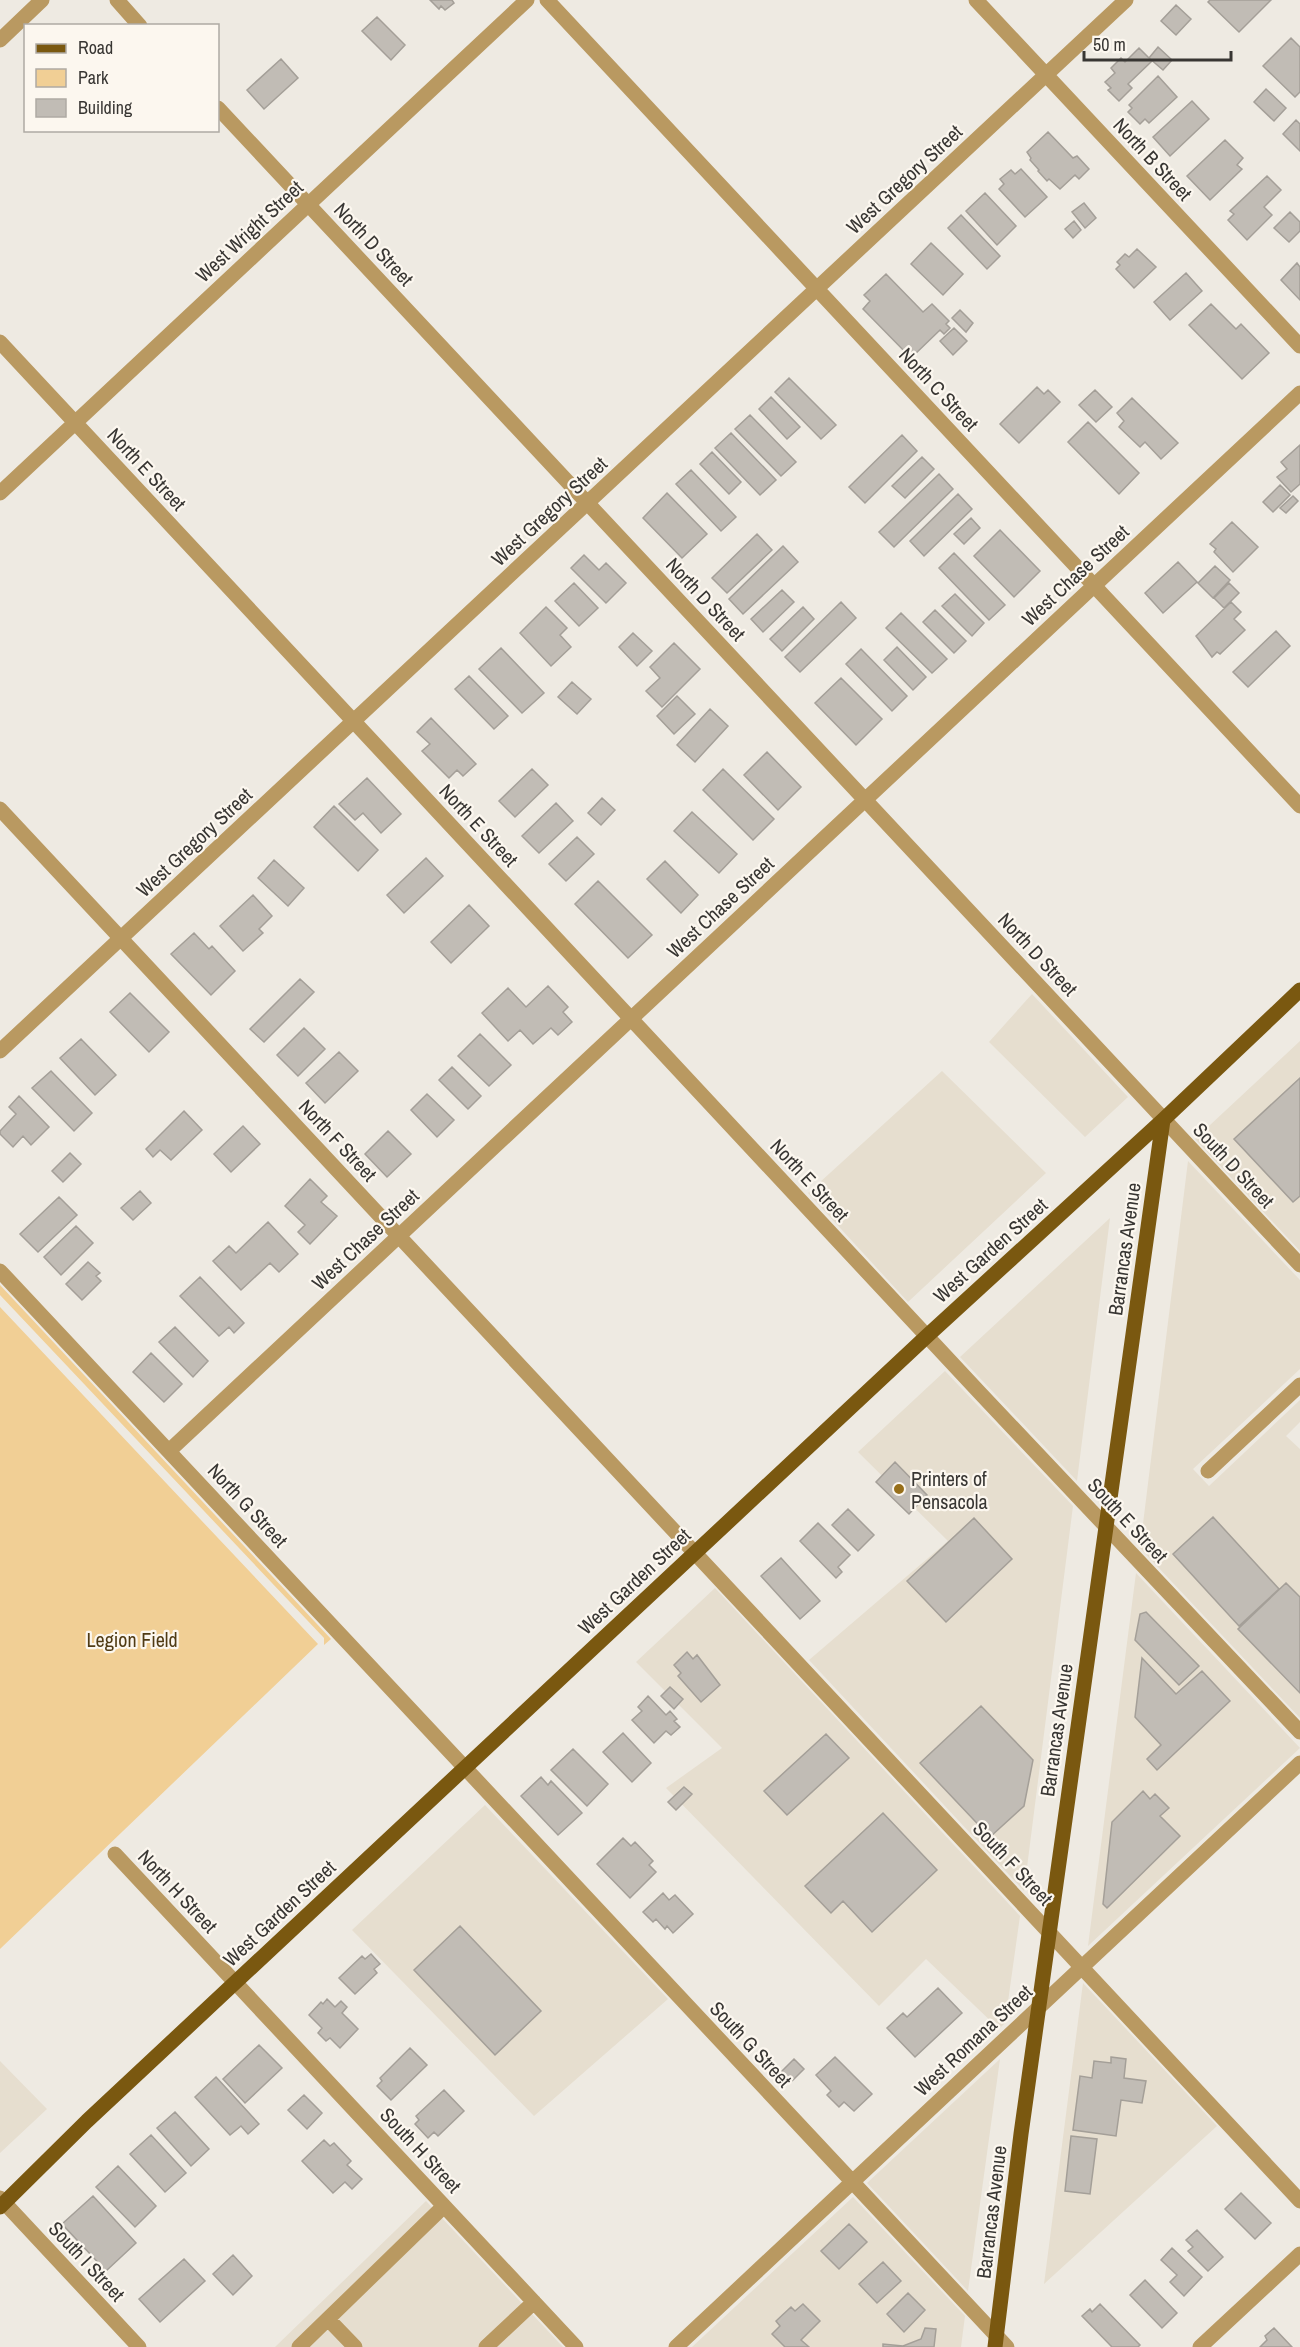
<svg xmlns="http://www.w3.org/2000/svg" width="1300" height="2347" viewBox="0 0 1300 2347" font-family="'Archivo Narrow',sans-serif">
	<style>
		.built { fill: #e6decf }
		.green { fill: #f1cf95 }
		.building { fill: #c1bcb5; stroke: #a49f98; stroke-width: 1.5 }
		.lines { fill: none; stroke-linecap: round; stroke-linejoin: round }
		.minor { stroke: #b99961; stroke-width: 15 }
		.major { stroke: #7a5810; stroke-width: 15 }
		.poi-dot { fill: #976f1a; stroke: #fcf7ef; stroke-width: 2 }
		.labels { text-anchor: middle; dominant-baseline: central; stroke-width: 4.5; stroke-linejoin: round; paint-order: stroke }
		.street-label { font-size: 20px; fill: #383633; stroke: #fcf7ef }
		.poi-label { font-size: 20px; fill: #383633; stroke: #fcf7ef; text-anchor: start }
		.park-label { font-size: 20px; fill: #503b14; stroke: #fcf7ef }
	</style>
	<rect width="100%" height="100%" fill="#eeeae2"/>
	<path class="built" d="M1032 994 1128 1097 1085 1137 989 1042Z
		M1300 1041V1251L1195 1139Z
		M942 1071 1046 1173 908 1302 808 1193Z
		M1188 1161 1300 1280V1369L1193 1469 1209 1486 1300 1400V1422L1286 1436 1300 1449V1718L1140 1548Z
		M1110 1218 1077 1481 960 1357Z
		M945 1371 1073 1506 1024 1891 809 1660 948 1541 858 1452Z
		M1136 1573 1300 1748 1088 1946Z
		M715 1588 1020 1916 1005 2023 999 2029 926 1959 879 2006 666 1788 722 1748 636 1662Z
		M485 1805 668 1999 534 2116 352 1930Z
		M1083 1983 1217 2126 1044 2284Z
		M1000 2059 968 2291 867 2183Z
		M0 2061 47 2109 0 2153Z
		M853 2197 965 2316 961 2347H692Z
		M426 2201 563 2347H275Z"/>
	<path class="green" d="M0 1285 331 1639 324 1645V1638L0 1295Z
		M0 1307 318 1644 0 1949Z"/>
	<path class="building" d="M430 0H452L454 3 445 10 441 6 439 9Z
		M1210 0H1271L1239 32 1208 2Z
		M1176 5 1191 19 1176 35 1161 21Z
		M377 17 405 45 391 60 362 31Z
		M1291 38 1300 47V92L1295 97 1263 66Z
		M1158 47 1172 60 1163 70 1149 58Z
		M1139 48 1152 61 1128 84 1132 88 1119 101 1108 90 1111 88 1105 82 1115 73 1111 68 1121 58 1125 62Z
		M281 59 298 78 264 109 247 90Z
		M1158 76 1177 97 1149 123 1145 119 1140 124 1128 112 1132 108 1129 105Z
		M1266 89 1286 108 1274 121 1254 102Z
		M1192 101 1209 119 1170 156 1153 137Z
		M1296 120 1300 124V151L1283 134Z
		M1048 132 1073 158 1077 156 1089 169 1079 179 1075 175 1060 189 1049 179 1047 181 1038 171 1039 170 1030 160 1031 158 1027 152Z
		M1225 140 1243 158 1237 165 1242 169 1210 200 1187 176Z
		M1021 169 1047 197 1025 217 999 189 1004 184 1000 179 1011 170 1015 174Z
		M1267 176 1281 190 1264 207 1272 215 1247 240 1228 220 1234 214 1230 211Z
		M985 193 1016 226 997 245 966 211Z
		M1084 203 1096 218 1085 228 1072 212Z
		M1290 212 1300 222V231L1289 242 1274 228Z
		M961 215 1000 256 987 269 948 228Z
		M1074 221 1081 230 1073 238 1065 229Z
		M931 243 963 274 943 295 911 264Z
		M1137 249 1156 267 1134 288 1116 269 1120 265 1117 262 1125 254 1129 257Z
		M1297 263 1300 267V300L1281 280Z
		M1186 273 1202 291 1170 320 1154 302Z
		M886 274 923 312 932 304 949 321 946 324 950 328 944 334 940 330 911 358 863 309 870 301 864 295Z
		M1211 304 1236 329 1241 324 1269 353 1242 379 1189 325Z
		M960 310 973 323 966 332 952 318Z
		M954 328 967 341 953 355 940 341Z
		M789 378 836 425 821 439 775 392Z
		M1037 387 1044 394 1048 390 1060 402 1019 443 1000 424Z
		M1095 390 1112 407 1096 422 1079 405Z
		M771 397 800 427 787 439 759 409Z
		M1132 398 1178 443 1161 459 1145 442 1140 447 1119 427 1124 421 1117 413Z
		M750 415 796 462 781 476 735 429Z
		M1088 422 1139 473 1119 494 1068 442Z
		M731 433 776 480 760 495 715 448Z
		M902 435 917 451 865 503 849 487Z
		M1300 445V484L1291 492 1277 477 1287 469 1281 462Z
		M712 452 741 482 729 494 700 464Z
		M922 457 934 469 905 498 892 486Z
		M691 470 736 517 721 531 676 484Z
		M939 474 953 489 894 547 879 532Z
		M1280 485 1290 495 1273 512 1263 502Z
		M667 493 707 534 682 558 643 518Z
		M958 494 972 509 924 556 910 541Z
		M1293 496 1298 501 1286 513 1280 508Z
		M971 518 980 528 964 544 954 534Z
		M1232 522 1258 547 1233 572 1214 552 1216 549 1210 544Z
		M1000 530 1040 571 1014 597 974 556Z
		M757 534 772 550 727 593 712 578Z
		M783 546 798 562 743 614 729 599Z
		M954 553 1005 605 989 620 939 568Z
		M584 555 599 570 606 563 626 583 606 603 571 568Z
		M1178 562 1197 582 1163 613 1145 593Z
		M1215 566 1230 580 1213 598 1198 583Z
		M574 583 598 608 579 626 555 601Z
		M1229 583 1239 593 1224 608 1214 598Z
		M782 590 794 602 763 632 751 619Z
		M955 594 984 623 972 636 942 606Z
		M841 602 856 618 800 672 785 657Z
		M1231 602 1241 612 1234 619 1245 630 1220 654 1217 652 1212 657 1196 636Z
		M546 607 567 628 560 635 571 647 551 666 520 633Z
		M803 607 814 619 782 651 770 639Z
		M935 610 966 641 954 653 923 622Z
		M901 613 947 659 932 673 886 628Z
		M1276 631 1290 646 1248 687 1233 672Z
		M633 633 652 651 637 666 619 647Z
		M674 643 700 669 662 707 646 691 660 678 650 667Z
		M897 647 926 677 913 690 884 660Z
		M501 648 544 693 522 713 479 669Z
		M861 649 907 696 892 711 846 664Z
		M469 676 508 716 494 729 455 689Z
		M841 678 882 719 856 745 815 703Z
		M572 682 591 699 577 714 558 697Z
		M677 696 695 714 674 734 657 716Z
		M710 709 728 726 695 762 677 745Z
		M431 718 476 764 463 776 457 770 449 778 422 751 430 744 417 732Z
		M767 752 801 787 778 810 744 775Z
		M532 769 548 785 515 817 499 801Z
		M723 769 774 819 753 840 703 790Z
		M367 778 401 814 381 833 363 813 355 820 339 804Z
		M602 798 615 810 601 825 588 813Z
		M556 803 573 821 539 853 522 836Z
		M334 806 378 850 358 871 314 827Z
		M692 812 737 854 719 873 674 831Z
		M577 837 594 854 566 881 549 864Z
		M426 858 443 876 404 913 387 895Z
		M274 860 304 888 288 906 258 878Z
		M665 861 698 895 681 913 647 879Z
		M598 881 652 935 628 958 575 904Z
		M253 895 272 916 259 929 263 933 243 951 220 926Z
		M469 905 489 926 451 963 431 942Z
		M194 933 209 949 212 946 235 971 211 995 171 954Z
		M300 979 314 992 264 1042 250 1029Z
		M548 986 568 1007 563 1012 572 1022 558 1035 551 1028 533 1044 520 1030 508 1041 482 1013 508 988 526 1007Z
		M130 993 169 1032 149 1052 110 1012Z
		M304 1028 325 1049 298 1076 277 1055Z
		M480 1034 511 1065 489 1086 458 1056Z
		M81 1039 116 1075 95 1095 60 1058Z
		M339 1052 358 1071 325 1103 306 1083Z
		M452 1067 481 1096 468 1109 439 1080Z
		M51 1071 92 1113 74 1131 32 1088Z
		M1300 1078V1196L1293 1202 1234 1139Z
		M427 1094 454 1120 437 1137 411 1110Z
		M19 1096 49 1127 31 1145 23 1136 13 1147 0 1134V1131L16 1114 9 1107Z
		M184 1111 202 1130 171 1160 160 1150 153 1157 146 1149Z
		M243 1126 260 1144 231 1172 214 1154Z
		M388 1131 411 1154 387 1177 365 1154Z
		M70 1153 81 1164 63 1182 52 1171Z
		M310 1179 327 1196 321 1202 337 1216 310 1244 298 1232 305 1225 285 1206Z
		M140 1191 151 1203 133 1220 121 1208Z
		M59 1197 77 1215 38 1252 20 1234Z
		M268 1222 298 1254 279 1272 270 1263 241 1290 213 1261 229 1246 236 1253Z
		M76 1226 93 1243 61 1275 44 1257Z
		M88 1262 100 1273 96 1276 101 1281 82 1300 66 1284Z
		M200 1277 244 1323 234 1333 229 1327 219 1336 180 1296Z
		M175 1327 208 1361 193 1377 159 1342Z
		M151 1353 182 1384 164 1402 133 1372Z
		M895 1462 927 1495 909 1514 876 1482Z
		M848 1509 874 1535 858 1551 832 1525Z
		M1213 1517 1279 1589 1239 1626 1173 1554Z
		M974 1518 1012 1559 946 1622 907 1581Z
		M818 1523 850 1555 838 1567 842 1572 836 1578 800 1541Z
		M781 1558 820 1601 800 1619 761 1576Z
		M1286 1583 1300 1597V1693L1238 1629Z
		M1146 1612 1199 1666 1179 1685 1135 1640 1140 1614Z
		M687 1652 693 1659 697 1655 720 1685 701 1702 678 1676 681 1673 674 1665Z
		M1142 1658 1176 1694 1202 1671 1230 1701 1157 1770 1147 1759 1161 1745 1135 1717Z
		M670 1687 683 1699 674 1709 661 1696Z
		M648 1696 666 1715 670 1711 677 1719 674 1721 680 1727 671 1735 666 1731 654 1743 632 1720 642 1711 638 1707Z
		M981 1706 1033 1760 1024 1806 990 1837 920 1763Z
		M623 1733 651 1763 632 1782 603 1752Z
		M826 1734 849 1758 787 1815 764 1791Z
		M573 1749 608 1784 587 1806 551 1770Z
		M541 1777 548 1785 551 1781 582 1813 558 1835 521 1796Z
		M684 1787 692 1794 676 1810 668 1802Z
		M1143 1791 1150 1799 1155 1794 1169 1808 1160 1816 1180 1836 1107 1908 1103 1904 1112 1822Z
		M883 1813 937 1870 872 1932 843 1901 831 1913 805 1886Z
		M623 1838 631 1846 635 1842 653 1861 649 1865 656 1872 630 1898 597 1864Z
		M663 1893 669 1900 675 1895 693 1914 673 1933 667 1926 665 1929 656 1919 653 1922 643 1912Z
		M460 1926 541 2011 495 2055 414 1970Z
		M371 1954 380 1964 374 1969 377 1973 355 1994 339 1978 362 1956 365 1959Z
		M938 1988 962 2013 915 2057 887 2028 903 2013 907 2017Z
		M327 1999 335 2007 341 2001 347 2007 342 2013 358 2029 340 2048 330 2038 326 2041 318 2033 322 2028 309 2015 321 2002 323 2004Z
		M259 2045 282 2068 245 2103 223 2079Z
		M410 2048 427 2065 391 2100 377 2086 382 2081 380 2078Z
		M835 2057 872 2094 854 2111 844 2102 839 2107 827 2095 831 2091 816 2075Z
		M1111 2057 1126 2059 1124 2078 1146 2081 1142 2103 1121 2100 1116 2136 1073 2130 1080 2076 1092 2078 1094 2061 1111 2063Z
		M794 2059 804 2069 790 2083 780 2073Z
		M216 2077 259 2124 248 2134 241 2126 230 2135 195 2097Z
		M444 2090 464 2111 438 2136 434 2132 428 2138 415 2124 419 2120 416 2116Z
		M304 2095 322 2113 307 2129 288 2110Z
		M175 2112 209 2149 191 2166 157 2128Z
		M151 2135 186 2173 165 2192 130 2154Z
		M1071 2136 1097 2139 1090 2194 1065 2191Z
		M324 2140 330 2146 334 2143 351 2161 347 2165 362 2179 352 2189 345 2182 333 2193 302 2161Z
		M118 2166 156 2206 135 2227 96 2187Z
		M1241 2193 1271 2223 1255 2239 1225 2209Z
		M93 2196 136 2243 106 2271 62 2224Z
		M849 2224 867 2242 839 2269 821 2251Z
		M1197 2230 1223 2257 1208 2271 1188 2251 1193 2247 1186 2240Z
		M1172 2248 1202 2277 1184 2296 1170 2282 1177 2275 1161 2260Z
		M233 2255 252 2276 233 2295 213 2274Z
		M184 2259 205 2281 160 2322 139 2299Z
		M883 2262 901 2281 877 2303 859 2284Z
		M1145 2280 1177 2313 1162 2328 1130 2295Z
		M908 2293 925 2310 904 2332 887 2314Z
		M803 2304 820 2321 801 2340 809 2347H785L772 2334 780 2326 776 2321 791 2307 795 2311Z
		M1100 2304 1140 2345 1138 2347H1112L1082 2316 1090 2309 1092 2312Z
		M925 2328 936 2329 934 2347H883V2344L903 2346 921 2339Z
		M1274 2328 1292 2347H1260L1267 2340 1265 2336Z"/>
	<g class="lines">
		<path class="minor" d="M117 0 140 26
			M547 0 1300 806
			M976 0 1300 346
			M0 40 42 0
			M218 108 1300 1265
			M0 342 979 1392 1300 1732
			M0 493 527 0
			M0 809 1300 2201
			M0 1051 1126 0
			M0 1271 1007 2347
			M169 1451 1300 393
			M1208 1471 1300 1385
			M115 1854 576 2347
			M0 2198 139 2347
			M328 2319 355 2347
			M299 2347 444 2206
			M486 2347 534 2302
			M676 2347 1300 1763
			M1200 2347 1300 2254"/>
		<path class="major" d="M0 2207 87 2121 927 1336 1163 1120 1300 990
			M995 2347 1021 2134 1163 1120"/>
	</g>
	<circle class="poi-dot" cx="899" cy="1489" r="6"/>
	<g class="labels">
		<g class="street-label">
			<text transform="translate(1153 159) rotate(47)">North B Street</text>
			<text transform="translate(904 179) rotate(-43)">West Gregory Street</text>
			<text transform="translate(249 231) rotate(-43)">West Wright Street</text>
			<text transform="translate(374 244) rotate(47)">North D Street</text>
			<text transform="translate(939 389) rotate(47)">North C Street</text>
			<text transform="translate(147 469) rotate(47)">North E Street</text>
			<text transform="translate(549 511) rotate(-43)">West Gregory Street</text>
			<text transform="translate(1075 575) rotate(-43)">West Chase Street</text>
			<text transform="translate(706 599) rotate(47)">North D Street</text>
			<text transform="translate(479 825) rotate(47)">North E Street</text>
			<text transform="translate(194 842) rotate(-43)">West Gregory Street</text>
			<text transform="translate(720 907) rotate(-43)">West Chase Street</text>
			<text transform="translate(1038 954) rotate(47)">North D Street</text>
			<text transform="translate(338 1140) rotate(47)">North F Street</text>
			<text transform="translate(1234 1165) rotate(47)">South D Street</text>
			<text transform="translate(810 1180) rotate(47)">North E Street</text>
			<text transform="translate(365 1239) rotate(-43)">West Chase Street</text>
			<text transform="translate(1124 1249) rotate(-82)">Barrancas Avenue</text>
			<text transform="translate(990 1250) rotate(-42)">West Garden Street</text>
			<text transform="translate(248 1505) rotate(47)">North G Street</text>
			<text transform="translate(1128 1520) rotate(47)">South E Street</text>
			<text transform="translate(634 1581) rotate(-43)">West Garden Street</text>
			<text transform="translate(1056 1730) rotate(-82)">Barrancas Avenue</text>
			<text transform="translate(1013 1863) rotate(47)">South F Street</text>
			<text transform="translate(178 1891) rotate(47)">North H Street</text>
			<text transform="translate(279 1913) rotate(-43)">West Garden Street</text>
			<text transform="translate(973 2040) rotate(-43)">West Romana Street</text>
			<text transform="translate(751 2044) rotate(47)">South G Street</text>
			<text transform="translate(421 2150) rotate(47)">South H Street</text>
			<text transform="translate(991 2212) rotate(-83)">Barrancas Avenue</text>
			<text transform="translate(87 2261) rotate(47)">South I Street</text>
		</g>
		<g class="poi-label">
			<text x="911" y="1478">Printers of<tspan x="911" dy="23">Pensacola</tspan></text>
		</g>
		<g class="park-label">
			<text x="132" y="1639">Legion Field</text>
		</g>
	</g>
	<rect x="24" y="24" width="195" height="108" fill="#fcf7ef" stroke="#aeaaa4" stroke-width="1.5"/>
	<rect x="36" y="44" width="30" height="9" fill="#7a5810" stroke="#aeaaa4" stroke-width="1.5"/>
	<text x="78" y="54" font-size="18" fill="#383633">Road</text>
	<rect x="36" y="69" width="30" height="18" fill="#f1cf95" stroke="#aeaaa4" stroke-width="1.5"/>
	<text x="78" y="84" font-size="18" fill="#383633">Park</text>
	<rect x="36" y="99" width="30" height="18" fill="#c1bcb5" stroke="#aeaaa4" stroke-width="1.5"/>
	<text x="78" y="114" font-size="18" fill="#383633">Building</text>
	<path d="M1084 51v9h147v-9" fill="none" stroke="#383633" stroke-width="3"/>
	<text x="1093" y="51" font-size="18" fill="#383633" stroke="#fcf7ef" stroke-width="4.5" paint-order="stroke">50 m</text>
</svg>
